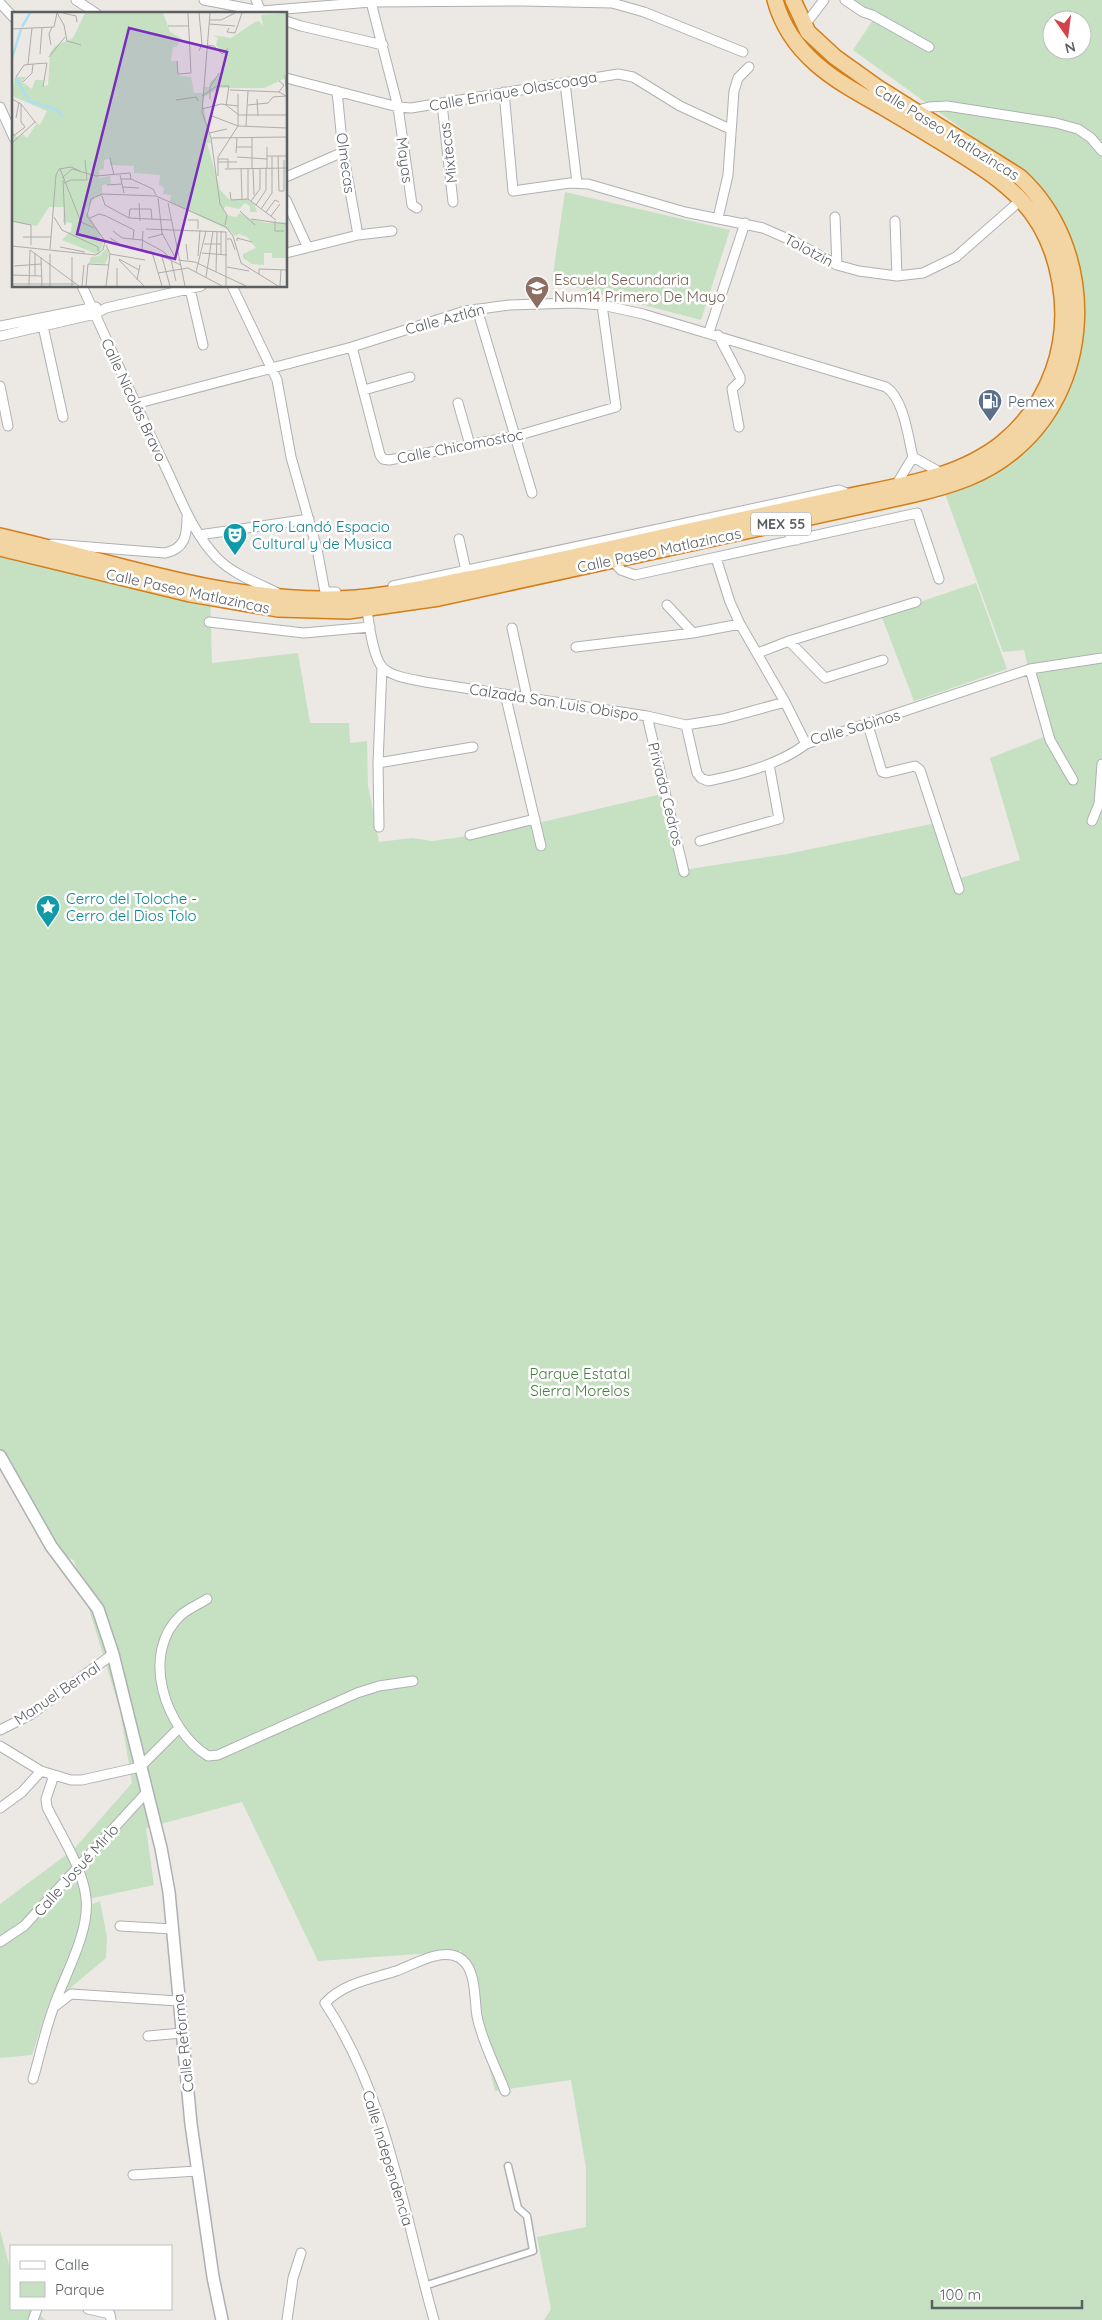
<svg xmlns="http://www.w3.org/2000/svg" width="1102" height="2320" viewBox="0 0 1102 2320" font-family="Quicksand,sans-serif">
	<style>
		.green { fill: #c6e1c2; fill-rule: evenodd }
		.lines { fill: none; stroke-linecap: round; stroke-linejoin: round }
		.pedestrian-casing { stroke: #aeb1b4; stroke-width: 9 }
		.minor-casing { stroke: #aeb1b4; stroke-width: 11 }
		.tertiary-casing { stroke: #aeb1b4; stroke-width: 14 }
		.trunk-casing { stroke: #d47e1b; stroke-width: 18 }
		.pedestrian { stroke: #fff; stroke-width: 6 }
		.minor { stroke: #fff; stroke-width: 9 }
		.tertiary { stroke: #fff; stroke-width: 11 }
		.trunk { stroke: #f2d5a2; stroke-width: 15 }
		.labels { text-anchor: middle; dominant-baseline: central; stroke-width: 5; stroke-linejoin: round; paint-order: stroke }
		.shield { fill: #fff; stroke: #8c8f91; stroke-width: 1 }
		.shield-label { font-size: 14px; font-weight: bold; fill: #5b5f62 }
		.street-label { font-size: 15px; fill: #5b5f62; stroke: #fff }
		.education-label { font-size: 15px; fill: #785e54; stroke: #fff; text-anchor: start }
		.service-label { font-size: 15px; fill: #4e5e75; stroke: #fff; text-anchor: start }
		.culture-label { font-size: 15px; fill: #0d838f; stroke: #fff; text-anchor: start }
		.park-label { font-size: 15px; fill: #457d3e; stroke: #fff }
		.inset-river { fill: none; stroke: #aadff4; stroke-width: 2.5 }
		.inset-road { fill: none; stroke: #aeadab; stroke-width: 1 }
		.view { fill: #7b2cbf; fill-opacity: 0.15; stroke: #7b2cbf; stroke-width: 2.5 }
		.inset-edge { fill: none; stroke: #5b5f62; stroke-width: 2.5 }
	</style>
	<rect width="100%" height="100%" fill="#ece8e3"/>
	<path class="green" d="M849 0H1102V2320H544L551 2309 537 2237 586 2227V2168L571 2080 495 2091 461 1951 318 1961 242 1802 146 1828 154 1885 84 1900 82 1908 100 1901 107 1937 106 1958 57 1999 49 2002 32 2055 0 2058V1904L74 1849 132 1783 120 1710 74 1560 56 1555 0 1455V540L210 590 212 663 298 653 310 723H349L350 743 367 741 368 786 379 842 412 838 432 841 504 831 666 793 683 870 787 854 936 823 954 880 1020 860 990 758 1044 737 1024 650 1003 652 938 475 977 460 1051 393 1074 270 1041 186 853 50 873 20ZM1052 20H1082V50H1052Z
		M565 192 730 230 701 320 552 281Z
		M976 583 1007 669 914 701 881 615Z
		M0 2230 11 2272V2309H35L45 2320H0Z"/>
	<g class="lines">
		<defs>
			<path id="pedestrian" d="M424 2286 533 2251 527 2216 518 2208 508 2166"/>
			<path id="minor" d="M76 0 97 14
				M204 0 261 11 371 2 523 1 612 3 644 12 743 52
				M256 0 261 11
				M845 0 863 12 872 15 929 47
				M371 2 398 107 412 205 417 208
				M0 3 14 18
				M286 21 301 26 383 45
				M804 26 824 0
				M286 78 398 107 411 108 618 74 633 77 680 106 730 129
				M565 83 577 183
				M337 91 343 152 358 235
				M504 92 513 191 570 183 588 184 685 212 763 228 795 242 837 265 859 271 897 276 923 273 956 257 1022 199
				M442 104 453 202
				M0 107 14 138
				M914 111 929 107 947 106 1056 123 1078 129 1091 138 1102 151
				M286 177 343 152
				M286 200 307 246
				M835 217 837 265
				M718 218 728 175 734 91 738 78 749 67
				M895 221 897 276
				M286 253 358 235 392 231
				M82 286C110 346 136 406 165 466 180 497 192 532 217 558 233 574 255 582 276 592
				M232 286 277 380 291 457 317 549 325 592H336
				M190 289 203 345
				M477 309 532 493
				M0 326 96 307
				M43 326 63 417
				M709 332 745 223
				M718 335 740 377V381L732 389 739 427
				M0 336 95 314 106 308 201 286
				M352 347 380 455 383 459 389 460 516 436 616 407 602 305
				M0 386 8 426
				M364 390 410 377
				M458 403 470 445
				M135 404 352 347 465 311 509 305 575 303 602 305 643 314 886 387C904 399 908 437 913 457L896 485
				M913 457 943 474
				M778 524 797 540
				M199 535 309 519
				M459 539 467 575
				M52 544 165 553C185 549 187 535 187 517
				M716 558 730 602 740 624 785 702 806 744
				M612 560 621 570 635 575 917 513 939 579
				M393 586 839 490 851 495
				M667 605 693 633
				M367 610C369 624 373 658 383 668 393 677 411 679 425 682L647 716 686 725 723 719 785 702
				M209 622 304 633 370 627
				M512 628 527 697
				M789 641 825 678 883 660
				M576 647 693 633 740 624
				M758 653 789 641 916 602
				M1030 669 1050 740 1073 780
				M505 694 541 846
				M647 716 684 872
				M686 725 697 773 701 778 708 781C742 774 778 765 806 744L1030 669 1102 658
				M868 725 882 772 886 773 915 766 920 770 959 889
				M378 763 473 747
				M1092 821 1099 804 1102 764
				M379 827 378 763 382 667
				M470 835 535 819
				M700 841 779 819 769 764
				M207 1599C199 1604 188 1609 181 1615 139 1654 166 1730 208 1756L218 1755 357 1693 379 1686 413 1681
				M0 1730 30 1715 113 1654
				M0 1746 41 1771 71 1780H82L140 1767 178 1729
				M0 1808 22 1792 41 1771
				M120 1926 173 1929
				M0 1942 24 1926 146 1793
				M54 2007 71 1994 178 2001
				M148 2036 182 2033
				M33 2079C40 2055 45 2030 54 2006 65 1974 90 1932 86 1898 83 1868 60 1834 47 1807L46 1799 54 1775
				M133 2175 197 2171
				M88 2309 110 2314 111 2320
				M33 2320 37 2309
				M287 2320 293 2278 301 2253
				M434 2320C404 2214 387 2096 325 2003 344 1983 371 1979 396 1971 413 1965 440 1948 458 1957 477 1966 474 1999 477 2016 482 2042 496 2067 505 2091"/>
			<path id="tertiary" d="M0 1456 51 1546 98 1609 113 1654 161 1848 169 1892 191 2124 213 2277 222 2320"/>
			<path id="trunk" d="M0 536C106 560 218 600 328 599 378 599 425 587 474 578 546 563 618 547 689 531 740 520 791 509 841 498 896 486 957 479 1002 443 1050 404 1071 343 1060 282 1048 211 1008 183 951 148 928 134 905 120 881 106 834 80 790 55 775 0
				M0 548 190 594 278 609 348 611 439 598 911 495C950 486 987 475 1017 448 1096 380 1096 247 1020 177L877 87 835 57 808 32 793 0"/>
		</defs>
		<use href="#pedestrian" class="pedestrian-casing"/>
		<use href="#minor" class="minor-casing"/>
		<use href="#tertiary" class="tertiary-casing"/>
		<use href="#trunk" class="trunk-casing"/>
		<use href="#pedestrian" class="pedestrian"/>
		<use href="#minor" class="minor"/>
		<use href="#tertiary" class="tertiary"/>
		<use href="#trunk" class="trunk"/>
	</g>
	<defs>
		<symbol id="school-pin" viewBox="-11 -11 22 30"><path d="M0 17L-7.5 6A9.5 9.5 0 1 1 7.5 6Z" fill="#8d6e63" stroke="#fff"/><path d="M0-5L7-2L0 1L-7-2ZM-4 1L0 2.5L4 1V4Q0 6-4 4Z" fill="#fff"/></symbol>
		<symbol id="fuel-pin" viewBox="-11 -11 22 30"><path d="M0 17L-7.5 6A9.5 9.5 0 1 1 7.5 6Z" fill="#5c6f8a" stroke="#fff"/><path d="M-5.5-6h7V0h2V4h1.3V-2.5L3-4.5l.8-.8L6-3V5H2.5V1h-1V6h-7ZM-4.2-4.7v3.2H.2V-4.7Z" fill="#fff"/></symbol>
		<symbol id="theatre-pin" viewBox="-11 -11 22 30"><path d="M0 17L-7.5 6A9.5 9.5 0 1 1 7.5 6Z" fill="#0f9aa8" stroke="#fff"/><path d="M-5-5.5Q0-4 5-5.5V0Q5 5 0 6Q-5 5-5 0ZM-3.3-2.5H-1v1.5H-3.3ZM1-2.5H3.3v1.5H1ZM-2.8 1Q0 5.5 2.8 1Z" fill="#fff"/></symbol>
		<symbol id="sight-pin" viewBox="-11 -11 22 30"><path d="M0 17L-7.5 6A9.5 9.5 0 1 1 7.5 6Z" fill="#0f9aa8" stroke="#fff"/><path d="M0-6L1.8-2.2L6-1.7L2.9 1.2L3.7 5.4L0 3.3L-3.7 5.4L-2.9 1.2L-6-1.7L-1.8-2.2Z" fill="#fff"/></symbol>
	</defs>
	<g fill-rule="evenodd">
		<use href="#school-pin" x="523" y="274" width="28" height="38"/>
		<use href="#fuel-pin" x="976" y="387" width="28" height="38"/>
		<use href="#theatre-pin" x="221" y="521" width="28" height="38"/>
		<use href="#sight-pin" x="34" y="893" width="28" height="38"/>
	</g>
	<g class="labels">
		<rect class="shield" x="751" y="512.5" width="60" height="23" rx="4"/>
		<g class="shield-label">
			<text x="781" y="524">MEX 55</text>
		</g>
		<g class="street-label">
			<text transform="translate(513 91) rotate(-10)">Calle Enrique Olascoaga</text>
			<text transform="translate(947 132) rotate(32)">Calle Paseo Matlazincas</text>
			<text transform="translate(448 153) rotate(-97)">Mixtecas</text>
			<text transform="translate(405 160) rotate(82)">Mayas</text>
			<text transform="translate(346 163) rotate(82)">Olmecas</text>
			<text transform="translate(809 250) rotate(28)">Tolotzin</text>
			<text transform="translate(445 319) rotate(-15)">Calle Aztlán</text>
			<text transform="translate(134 400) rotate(65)">Calle Nicolás Bravo</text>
			<text transform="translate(460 446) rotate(-11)">Calle Chicomostoc</text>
			<text transform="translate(659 550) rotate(-12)">Calle Paseo Matlazincas</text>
			<text transform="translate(188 591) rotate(12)">Calle Paseo Matlazincas</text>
			<text transform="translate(554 702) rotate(9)">Calzada San Luis Obispo</text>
			<text transform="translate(855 727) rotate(-16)">Calle Sabinos</text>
			<text transform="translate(666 794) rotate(76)">Privada Cedros</text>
			<text transform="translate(57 1693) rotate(-34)">Manuel Bernal</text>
			<text transform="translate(76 1870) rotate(-48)">Calle Josué Mirlo</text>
			<text transform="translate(183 2043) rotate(-96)">Calle Reforma</text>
			<text transform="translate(388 2158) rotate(73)">Calle Independencia</text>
		</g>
		<g class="education-label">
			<text x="554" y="279">Escuela Secundaria<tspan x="554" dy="17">Num14 Primero De Mayo</tspan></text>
		</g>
		<g class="service-label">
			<text x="1008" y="401">Pemex</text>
		</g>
		<g class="culture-label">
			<text x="252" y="526">Foro Landó Espacio<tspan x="252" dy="17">Cultural y de Musica</tspan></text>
			<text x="66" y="898">Cerro del Toloche -<tspan x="66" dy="17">Cerro del Dios Tolo</tspan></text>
		</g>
		<g class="park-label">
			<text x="580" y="1373">Parque Estatal<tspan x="580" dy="17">Sierra Morelos</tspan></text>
		</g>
	</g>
	<g transform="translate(12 12)">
		<rect width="275" height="275" fill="#ece8e3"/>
		<path d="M73 1H151L158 20 169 26 165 35H161L159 49H166V63L179 65 182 81H191L192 75H197L198 70 211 60 213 43 204 33 206 26 201 23 219 26 243 10 247 9 251 14 249 3 275 1 274 66 252 76H208L192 85 191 92 199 131H195L208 178 218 188 235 187 243 193 245 200H238V194L233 191 227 197 214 194 211 197 214 203 224 205 228 201 238 207 255 211 275 210V246H260V241H252V253L240 252 231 246V242L244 236 235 225 227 222 223 224 217 218 158 190 159 183 151 182 152 176 147 173 148 163 122 161V154L98 153V147L92 148V157L87 158V166L98 164 99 172 90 173V184L83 185 74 199 89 223 86 226 92 229 87 243 50 228 59 219 60 211 51 210 52 195H37L25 214 0 210V119L6 126 11 122 15 126 25 111 28 113 35 99 0 84 3 65H14L10 70 20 77 23 68H31V74L36 73 38 41 43 34 61 26ZM95 236 97 244 93 252 77 251 79 245 87 244Z" fill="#c6e1c2"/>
		<path class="inset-river" d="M10 15 18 1M0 46 9 17M4 66 17 89 46 98 50 105"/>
		<path class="inset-road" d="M45 1 52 13 55 29 69 33M51 1 64 4 65 10M187 1 190 32 187 39M198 1 190 100 199 126 208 192 215 203 213 213M198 8H209L223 1M197 12 223 14M156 14H176M217 16 215 20 223 21 230 1M0 17 42 15 45 1M39 33 37 22 40 15M195 33 202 34 210 42 216 36M28 42 30 16M37 45 53 25M165 49 166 62 179 61 176 1M16 52 20 16M273 63 275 89M4 65 12 53 21 52M11 70 20 61 21 52 35 51 31 75M218 78 267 80 274 84M267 80 272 73 267 69M190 84 205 74H217L214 94M0 87 9 92 24 111M198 87V75L207 61M245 87 246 104M164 88 184 85 186 89M214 93 227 103H275M236 93 256 91 261 85 274 84M190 97 209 92 226 94M200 104 226 114 275 116M4 106 7 90M234 114 236 79M197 121 215 117M0 125 13 115 9 110V92M199 126 275 125M240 126V156M0 131 23 110M224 135H240M255 135V156M224 141 225 126M255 144H275M266 144 267 179H272V148M225 145 255 147M98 146 102 163M206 147H216V156M206 150H225M229 156 230 187M236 156V187M241 156 242 183M48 157 69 210 82 216M213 157 275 156M108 163 112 181M206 164V145L226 114V82M50 166 60 157 84 164 118 161 119 167M109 167H119L141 177 144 183M51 168 53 213M52 171 59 168H75L73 148M95 173 110 172M111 175 127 176M218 180 219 188 236 187 264 208M90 184 93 193 117 206 160 208M146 186 150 221 164 247M239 189 248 177V156M127 191 128 209M156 191 173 274M244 193 254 178V156M249 197 260 181V144M228 199 243 213M254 200 263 188 267 190M259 204 268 192M42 205 50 218 86 235V239M78 206 87 202 94 204 122 218 121 227M117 206 118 197H139L140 208M239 207 274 212M176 208H186V217M0 209 19 213V233M263 209V219H272M134 217 214 220V274M101 219 110 226 130 228 152 240 159 248 164 269M11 225H39M98 226 109 233 140 240 169 253M136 226 151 222M215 227H219L223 238M225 229V226L240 230M174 232 176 248M192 232H209M0 234 84 243 91 238 93 229 75 204 79 187 90 182 144 184 214 215 221 224 229 251 266 274M48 235 73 240M38 237 44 163 47 157 59 155 68 159M18 238 67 274M130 238 131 219M140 240 150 274M190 241 215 243M98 242 133 248M209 243V219M186 244 188 218M29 245 30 274M60 245V274M150 245 158 274M107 247 127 258M107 248 132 274M166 248 183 250 234 274M2 254 29 252M215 255 237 259M105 256V274M184 260 194 219M204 260 205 219M146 261 176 256 210 274M247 262V257L275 258M0 263 29 264M23 264V241M194 265 201 219M125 268 128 253M0 272H63M17 273 18 238M38 274V242M70 274 72 253M74 274 76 252 96 253M94 274 98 242 94 233M268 274 269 258"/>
		<path class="view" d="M117 16 215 40 163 247 65 222Z"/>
		<rect width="275" height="275" class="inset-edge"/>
	</g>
	<rect x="10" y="2245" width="162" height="65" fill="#ffffff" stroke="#bdbfc0"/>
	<rect x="20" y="2261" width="25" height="8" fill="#ffffff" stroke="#bdbfc0"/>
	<text x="55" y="2270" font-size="15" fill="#5b5f62">Calle</text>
	<rect x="20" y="2282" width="25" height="15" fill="#c6e1c2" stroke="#bdbfc0"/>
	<text x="55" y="2295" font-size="15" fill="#5b5f62">Parque</text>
	<g transform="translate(1067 35) rotate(166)"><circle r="24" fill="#ffffff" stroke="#bdbfc0"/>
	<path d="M0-4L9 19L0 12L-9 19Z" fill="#d4414b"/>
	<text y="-8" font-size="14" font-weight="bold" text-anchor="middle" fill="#5b5f62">N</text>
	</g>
	<path d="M932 2300v8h150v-8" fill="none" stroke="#5b5f62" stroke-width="2.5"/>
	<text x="940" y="2300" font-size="15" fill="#5b5f62" stroke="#ffffff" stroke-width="4" paint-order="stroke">100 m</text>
</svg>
